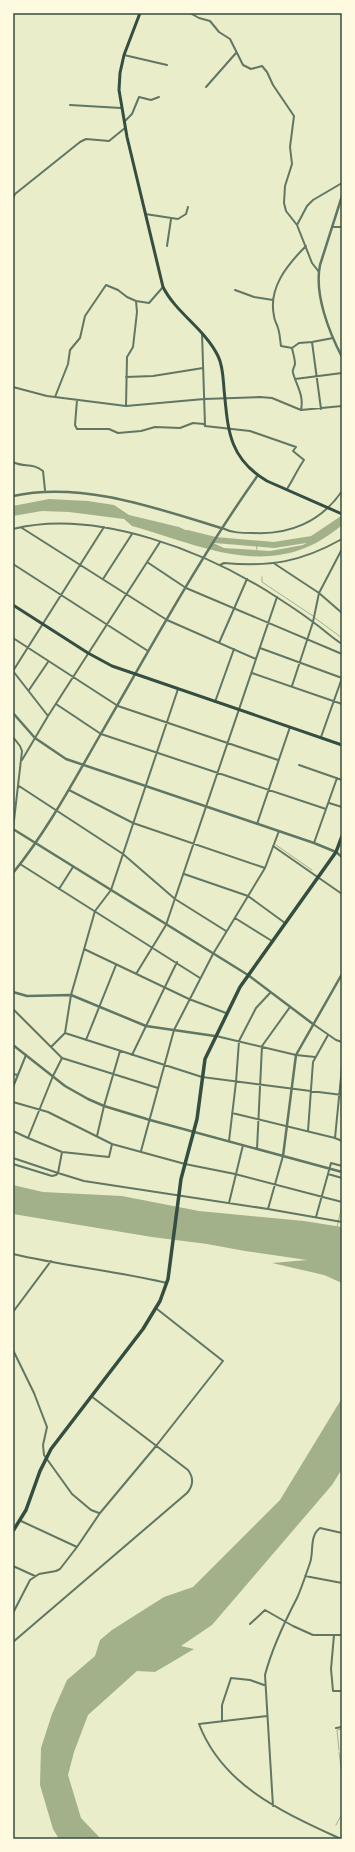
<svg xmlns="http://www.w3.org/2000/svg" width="355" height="1852" viewBox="0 0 355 1852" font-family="'Libre Baskerville',serif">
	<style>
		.water { fill: #a3b18a }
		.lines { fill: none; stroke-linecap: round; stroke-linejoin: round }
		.stream { stroke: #a3b18a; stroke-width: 1 }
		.river { stroke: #a3b18a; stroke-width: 6 }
		.minor { stroke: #617663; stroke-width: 2 }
		.tertiary { stroke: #617663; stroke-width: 2.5 }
		.primary { stroke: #344e41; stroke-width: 3 }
		.trunk { stroke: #344e41; stroke-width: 3.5 }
		.neatline { fill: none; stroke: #344e41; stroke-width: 1.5 }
	</style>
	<rect width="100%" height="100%" fill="#e9edc9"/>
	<path class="water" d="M49 499 88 501 114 505 129 515 179 527 224 548 270 551 303 545 327 530 342 517V525C274 583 206 547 132 526L124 519 69 512 42 511 13 516V506Z
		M13 1185 43 1192 122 1196 199 1211 304 1221 342 1227V1283L324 1275 272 1263 307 1260 245 1251 207 1244 152 1237 13 1214Z
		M342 1398V1469L332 1485 212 1625 181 1646 194 1649 155 1672 137 1671 88 1715 74 1752 68 1775 81 1818 101 1839H59L53 1829 40 1785 41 1748 52 1714 67 1680 95 1656 100 1640 112 1630 164 1597 193 1587 280 1500Z"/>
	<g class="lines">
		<path class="stream" d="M256 544 257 550
			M262 577V582L313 616
			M315 618 342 638
			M276 845 312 870
			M342 1189V1191
			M337 1227 342 1206
			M339 1750 337 1730 342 1729
			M339 1752 342 1775
			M336 1825 342 1814
			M328 1839 329 1838"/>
		<path class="river" d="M187 533 215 540 274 545 312 539 342 519"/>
		<path class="minor" d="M190 13 199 18 210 21 219 32 230 39 243 65 251 69 262 66 267 72 273 85 294 116 290 147 292 164 285 186 284 203 286 211 297 225 312 263 319 272
			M124 55 167 65
			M206 87 236 53
			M70 105 121 108
			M125 121 132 114 139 97 151 100 159 97
			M13 199 15 194 80 142 86 139 109 141 125 128
			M145 214 178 219 186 214 188 207
			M297 225 307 206 313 200 342 183
			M332 227H342
			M167 246 171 219
			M306 246C287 265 268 288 274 316 274 320 277 324 278 328 280 334 280 340 281 346L292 348 299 343 312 342
			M235 290 254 297 273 300
			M202 333 205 425
			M292 348C293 353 295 359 295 364 294 368 292 370 293 373 297 387 304 395 301 410
			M126 377 153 376 203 368
			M295 379 342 373
			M13 387 47 396 126 406 204 399 260 397 272 398 301 410 342 406
			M55 397 68 364 70 350 80 338 85 316 106 285 118 290 127 297 136 301
			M77 400 75 425 77 429H109L118 433 141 431 155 427 180 428 193 423 204 424 205 426 250 431 296 447 293 451 304 460C297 470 293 480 287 489
			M126 406 127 357 133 347 137 312 136 301 149 303 163 287
			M321 409 312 342 333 338
			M13 462C25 468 31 462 43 471L45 490
			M22 528 167 620 256 659
			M222 528C232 533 242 533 253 533 289 535 321 522 342 491
			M13 529C97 508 208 552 278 598 289 605 301 613 313 622 323 629 331 637 342 644
			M147 562 186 588 342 654
			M13 564 148 651
			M275 564 319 593 342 613
			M220 565 224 563C271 567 301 562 342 539
			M103 579 132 534
			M13 638 118 706 278 760
			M219 643 247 579
			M260 648 342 678
			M252 673 342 704
			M292 686 313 622 319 593 342 549
			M29 690 48 662
			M215 702 234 649
			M56 704 101 734 326 809
			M48 716 13 671 104 527
			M13 737 20 746 22 751 13 829
			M321 737 342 678
			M22 760 48 716 160 542
			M299 765 342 780
			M19 786 123 854 175 899 226 931
			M69 790 133 823 265 868
			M329 803 342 807
			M257 824 290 727
			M314 843 337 778
			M273 846 342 894
			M20 864 200 978
			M184 874 248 896 285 923
			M59 889 73 867
			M235 918 272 941
			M84 949 189 999 226 1013
			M136 974 166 925 277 597
			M13 1009 62 1058 158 1088
			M313 1024 336 1040 342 1042
			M65 1033 202 1077 342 1095
			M216 1036 296 1055 315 1057
			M86 1040 116 965
			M51 1047 65 1033 71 995 95 911 111 890 178 689
			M132 1055 177 962
			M13 1074 18 1075
			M13 1087 26 1055
			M13 1102 48 1112 112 1144 185 1164 235 1174 342 1202
			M232 1113 335 1138 342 1141
			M13 1131 28 1138 53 1076 62 1058
			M308 1131 313 1062 328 1035
			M97 1136 104 1106 120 1051
			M28 1138 62 1152 109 1157 112 1144
			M335 1138 342 1067
			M229 1141 236 1082 239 1041 256 1008 270 993
			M257 1149 262 1046 290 1007
			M141 1151 174 1030 213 954 265 868 279 831
			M13 1158 58 1173 62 1152
			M13 1164 52 1176 56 1175 58 1173 84 1181 268 1209 342 1222
			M342 1166 331 1163 328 1174 342 1178
			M229 1203 243 1145
			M268 1209 283 1156
			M316 1217 328 1174
			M13 1254C64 1266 116 1271 167 1283
			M13 1312 51 1261
			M13 1350 34 1393 47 1427 43 1445 44 1455 72 1494 91 1510 99 1513
			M21 1521 77 1547
			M13 1566 35 1576
			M305 1576 342 1583
			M13 1613 30 1580 39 1574 56 1571 60 1569 77 1547 100 1513 156 1446 223 1361 157 1309
			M250 1624 265 1610 293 1626 313 1635H342
			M334 1635 331 1669 333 1691H342
			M13 1642 187 1493C193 1486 194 1478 188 1470L91 1396
			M267 1716 199 1724C223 1787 285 1813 341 1839
			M222 1721V1705L231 1678 250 1680 264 1685
			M336 1728 342 1727
			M273 1806 265 1675C272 1648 284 1623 297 1598 302 1587 306 1574 310 1563 314 1552 309 1536 320 1528L342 1533"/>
		<path class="tertiary" d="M342 196 320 265C314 294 329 332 342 357
			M13 496C81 481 156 508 221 528
			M13 713 35 738 66 759 314 843 336 852 342 857
			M13 829 248 975 313 1024
			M13 873C47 831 72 784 99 737 150 649 199 558 258 475
			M13 992 27 996 71 995 146 1026 215 1036
			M13 1045 65 1086 88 1099 104 1106 150 1120 342 1172
			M283 1156 296 1055 342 974"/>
		<path class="primary" d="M140 13 124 55 120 73 119 90 127 137 163 287C176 313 205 329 218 356 223 366 223 377 224 389 228 429 228 458 267 481L342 514
			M13 605 88 653 112 666 342 745"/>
		<path class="trunk" d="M13 1531 26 1510 40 1471 51 1449 143 1329 160 1301 168 1279 181 1179 197 1119 205 1059 240 987 336 852 342 836"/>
	</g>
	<rect width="355" height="1852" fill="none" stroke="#fefae0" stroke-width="28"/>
	<rect x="14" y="14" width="327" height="1824" class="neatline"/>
</svg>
